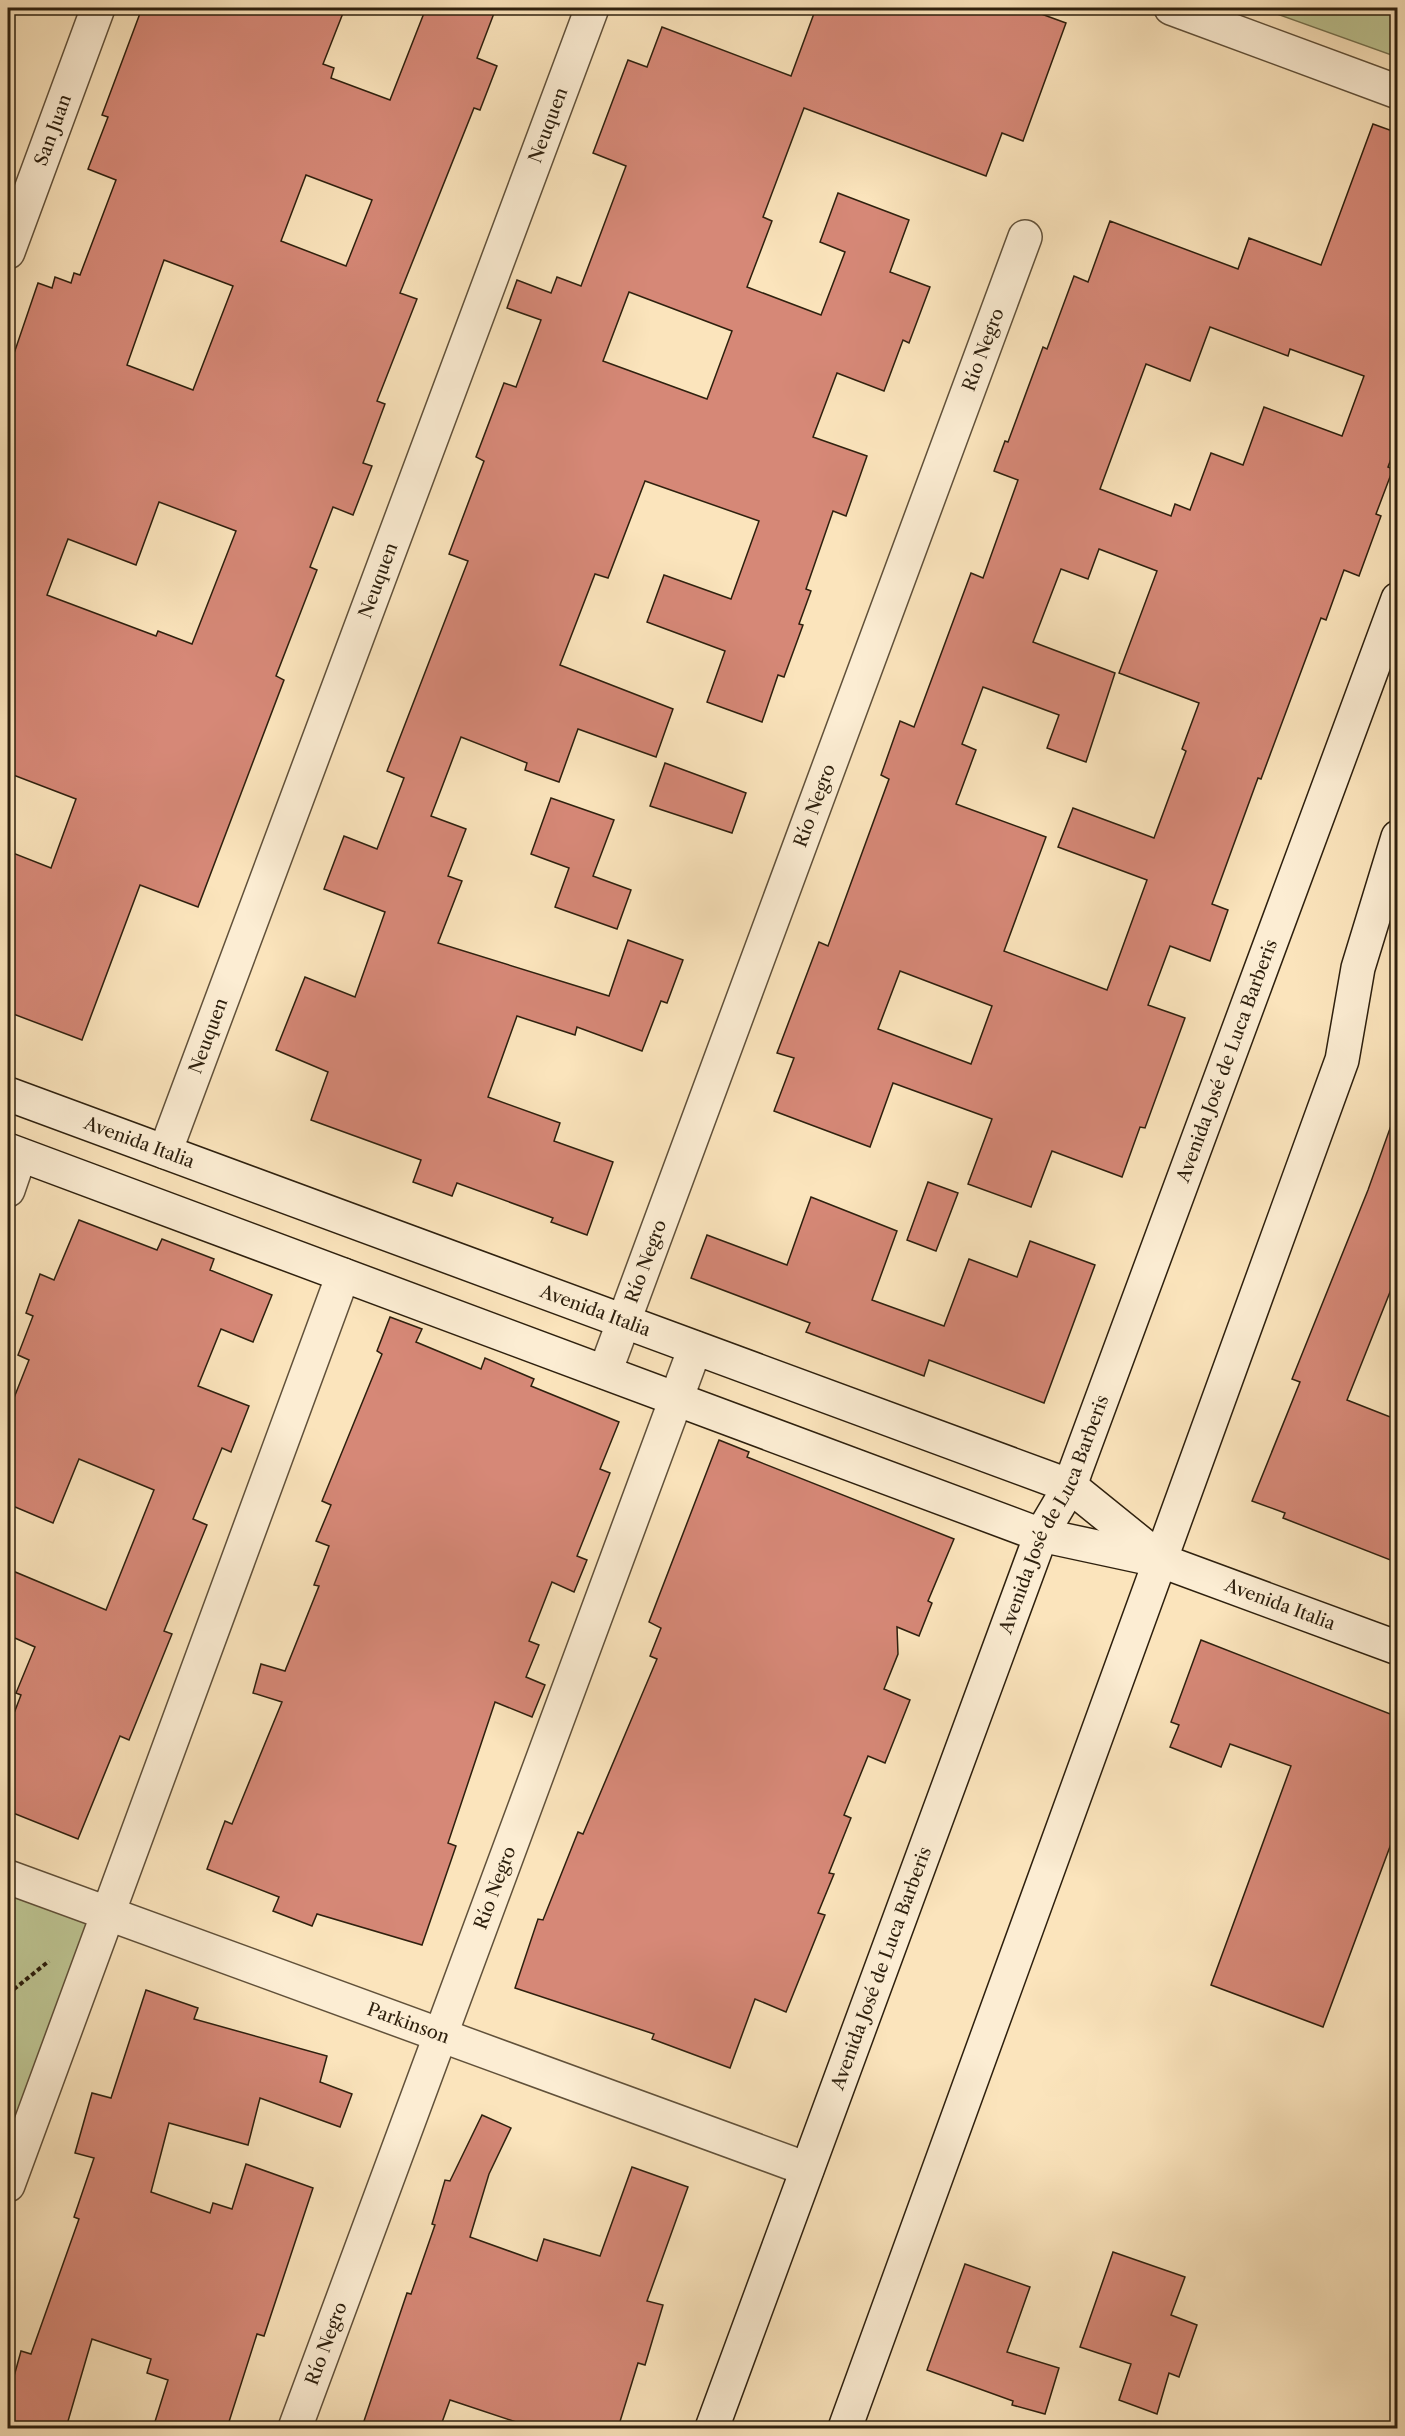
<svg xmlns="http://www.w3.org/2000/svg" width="1405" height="2436" viewBox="0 0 1405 2436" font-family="'Libre Caslon Text',serif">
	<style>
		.green { fill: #bdc492; stroke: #767250; stroke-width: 1.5 }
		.building { fill: #d68877; stroke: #2e200e; stroke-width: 1.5; fill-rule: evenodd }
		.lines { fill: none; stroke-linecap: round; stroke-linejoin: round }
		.minor-casing { stroke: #61513a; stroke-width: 36 }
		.secondary-casing { stroke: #2e200e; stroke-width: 36 }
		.path { stroke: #2e200e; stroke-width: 4; stroke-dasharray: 4.5 3; stroke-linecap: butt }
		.minor { stroke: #fcedd3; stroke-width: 33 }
		.secondary { stroke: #fcedd3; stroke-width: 33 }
		.labels { text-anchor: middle; stroke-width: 4.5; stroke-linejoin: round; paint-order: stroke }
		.street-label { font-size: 18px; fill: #2e200e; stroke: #fcedd3 }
	</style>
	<rect width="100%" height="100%" fill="#fbe4bc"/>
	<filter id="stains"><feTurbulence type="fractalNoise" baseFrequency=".00333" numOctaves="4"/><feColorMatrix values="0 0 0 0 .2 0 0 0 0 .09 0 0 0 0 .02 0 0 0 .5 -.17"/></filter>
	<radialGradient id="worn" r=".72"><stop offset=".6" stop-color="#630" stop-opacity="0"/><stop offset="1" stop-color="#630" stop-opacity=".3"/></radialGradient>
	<g class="green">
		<polygon points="1260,8 1397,8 1397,57"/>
		<polygon points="8,1882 104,1916 8,2168"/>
	</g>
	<g class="building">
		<path d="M142 8H345L323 64 334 68 331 78 390 100 426 8H496L477 58 497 66 480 110 474 108 400 293 417 299 377 401 385 404 363 463 372 466 353 515 333 507 310 567 317 570 276 676 284 680 198 907 140 885 82 1040 8 1012V851L51 868 76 799 8 773V371L38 283 52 288 55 277 71 283 74 273 80 275 116 180 88 169 108 117 102 115ZM306 175 372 200 346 266 281 241ZM164 260 233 286 193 390 127 365ZM159 502 236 531 192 644 158 631 156 636 47 595 68 539 136 565Z"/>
		<path d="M816 8H1025L1066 23 1023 141 1002 133 986 176 804 108 763 217 772 221 747 287 821 315 845 252 820 242 838 193 909 220 890 272 930 287 909 343 903 340 884 391 837 373 813 437 867 456 846 516 833 511 806 589 811 591 799 624 803 625 784 677 778 675 762 722 707 702 725 651 647 622 664 575 731 599 759 521 645 481 608 578 595 574 560 665 673 709 656 757 578 729 559 782 525 770 527 763 461 737 431 816 466 829 448 876 462 881 438 943 609 996 628 940 683 960 667 1003 661 1001 642 1051 577 1027 575 1035 517 1016 488 1097 560 1123 554 1141 613 1162 587 1235 551 1222 553 1218 457 1183 452 1196 413 1182 421 1160 311 1120 328 1072 276 1050 305 977 355 997 385 912 324 889 344 836 377 849 404 778 387 771 468 561 449 554 484 461 476 457 504 383 516 387 541 320 507 308 517 280 551 293 557 277 581 286 626 166 593 153 628 60 647 67 662 27 791 76ZM629 292 732 331 707 399 603 361Z"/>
		<path d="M1373 124 1398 133V440L1388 467 1393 469 1376 514 1381 516 1359 576 1344 570 1326 620 1321 618 1261 779 1258 778 1212 904 1228 910 1210 961 1170 946 1148 1005 1185 1018 1145 1128 1140 1127 1122 1177 1052 1151 1031 1207 968 1184 992 1119 893 1083 870 1147 774 1111 794 1058 777 1053 819 942 828 946 889 779 881 775 900 721 914 727 971 573 983 578 1018 480 994 471 1005 441 1008 442 1043 347 1047 349 1074 276 1088 282 1110 221 1238 269 1249 238 1321 265ZM1210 327 1288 356 1290 349 1364 376 1342 436 1264 407 1243 465 1211 453 1190 510 1175 504 1171 516 1100 489 1146 364 1190 381ZM1099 549 1157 571 1119 673 1199 703 1182 749 1186 751 1154 838 1073 808 1058 847 1147 880 1107 990 1004 951 1046 837 956 804 976 750 962 744 983 687 1059 715 1047 748 1086 762 1115 673 1033 642 1061 569 1088 579ZM900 971 992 1006 971 1064 878 1029Z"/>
		<polygon points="665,763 746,793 732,833 650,806"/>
		<polygon points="551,798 614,820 593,876 631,890 617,929 555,907 569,868 531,854"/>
		<polygon points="1393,1120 1398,1121 1398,1272 1347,1400 1398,1420 1398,1563 1283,1518 1285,1513 1252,1501 1300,1382 1292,1379 1368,1190"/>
		<polygon points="928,1182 958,1193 936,1251 907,1240"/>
		<polygon points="811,1197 897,1231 872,1300 944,1326 969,1259 1017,1277 1030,1241 1095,1265 1044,1403 929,1360 924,1376 806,1332 810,1323 691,1278 707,1235 787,1265"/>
		<polygon points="79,1220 157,1250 162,1239 214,1259 210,1270 272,1295 253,1342 221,1329 198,1386 249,1406 231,1452 222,1448 193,1519 207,1525 164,1631 172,1634 129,1740 120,1736 78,1839 8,1811 8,1729 21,1695 16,1693 35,1647 8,1635 8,1569 106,1610 154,1490 79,1459 53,1523 8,1504 8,1413 29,1360 18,1355 33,1316 26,1313 40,1274 54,1280"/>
		<polygon points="390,1317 422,1329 416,1342 481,1369 485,1358 534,1379 531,1386 619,1422 600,1469 610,1473 577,1556 587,1560 574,1592 552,1582 529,1641 539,1645 526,1677 545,1685 532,1717 495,1702 448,1843 456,1846 422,1945 317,1914 312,1926 273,1911 279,1897 207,1869 225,1821 232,1824 282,1702 253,1693 261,1664 285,1671 319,1586 314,1585 329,1546 316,1541 331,1505 322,1501 382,1354 377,1351"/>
		<polygon points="719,1440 749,1452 747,1457 954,1539 928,1601 932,1603 919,1636 897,1627 898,1654 884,1689 910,1700 885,1763 868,1756 844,1815 851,1818 829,1873 834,1874 818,1913 825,1915 786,2012 755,1999 730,2068 652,2039 654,2034 515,1988 538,1919 543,1920 578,1832 583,1834 657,1659 650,1656 661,1628 649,1622"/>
		<polygon points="1201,1640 1398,1717 1398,1825 1323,2027 1211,1985 1291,1766 1230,1744 1221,1767 1170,1747 1179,1725 1171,1722"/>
		<polygon points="146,1990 198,2008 194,2019 327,2056 320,2082 352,2094 340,2127 260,2098 248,2145 169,2123 151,2192 210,2213 213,2203 232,2209 246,2164 313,2188 264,2336 257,2334 227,2428 153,2428 168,2380 147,2373 151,2359 92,2339 66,2428 8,2428 8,2398 21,2351 31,2354 79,2219 74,2217 94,2158 75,2153 92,2093 111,2098"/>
		<polygon points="482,2115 511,2128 489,2174 470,2237 537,2261 544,2239 600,2256 632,2167 688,2187 647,2301 663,2305 645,2365 638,2363 618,2428 534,2428 450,2400 440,2428 384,2428 364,2421 407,2293 411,2294 435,2225 432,2224 445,2180 450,2181"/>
		<polygon points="1113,2252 1185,2277 1171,2315 1197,2325 1179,2377 1169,2373 1157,2414 1119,2400 1131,2364 1080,2347"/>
		<polygon points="965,2264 1030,2287 1007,2352 1059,2368 1045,2414 1012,2405 1013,2401 927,2370"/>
	</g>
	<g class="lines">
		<defs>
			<g id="minor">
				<polyline points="1171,8 1398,92"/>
				<path id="s1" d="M8 252 98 8"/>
				<path id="s2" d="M165 1152 592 8"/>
				<polyline points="8,1190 20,1155"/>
				<path id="s3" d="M605 1372 1025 237"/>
				<path id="s4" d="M8 1877 807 2169"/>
				<polyline points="8,2185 343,1275"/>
				<path id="s5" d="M295 2428 695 1348"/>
			</g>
			<g id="secondary">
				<path id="s6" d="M8 1094 1070 1486 1159 1558"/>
				<path id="s7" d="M8 1150 1041 1535 1162 1561 1398 1648"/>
				<path id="s8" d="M712 2428 1041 1535 1070 1486 1076 1469 1398 599"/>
				<polyline points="845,2428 1342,1060 1358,968 1398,837"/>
			</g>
		</defs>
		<use href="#minor" class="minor-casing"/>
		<use href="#secondary" class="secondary-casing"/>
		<polyline class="path" points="8,1994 49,1961"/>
		<use href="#minor" class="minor"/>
		<use href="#secondary" class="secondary"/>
	</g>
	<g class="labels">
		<g class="street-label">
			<text dy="6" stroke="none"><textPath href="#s2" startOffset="1096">Neuquen</textPath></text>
			<text dy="6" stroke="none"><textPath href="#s1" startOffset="130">San Juan</textPath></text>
			<text dy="6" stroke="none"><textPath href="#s3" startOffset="1090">Río Negro</textPath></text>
			<text dy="6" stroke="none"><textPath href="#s2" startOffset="610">Neuquen</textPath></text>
			<text dy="6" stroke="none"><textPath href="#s3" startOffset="604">Río Negro</textPath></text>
			<text dy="6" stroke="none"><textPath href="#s2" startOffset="124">Neuquen</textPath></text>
			<text dy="6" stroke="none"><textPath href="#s8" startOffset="1462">Avenida José de Luca Barberis</textPath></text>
			<text dy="6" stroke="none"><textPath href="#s6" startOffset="140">Avenida Italia</textPath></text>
			<text dy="6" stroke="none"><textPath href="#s3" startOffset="118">Río Negro</textPath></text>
			<text dy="6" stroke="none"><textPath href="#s6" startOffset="626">Avenida Italia</textPath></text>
			<text dy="6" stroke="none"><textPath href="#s8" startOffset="976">Avenida José de Luca Barberis</textPath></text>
			<text dy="6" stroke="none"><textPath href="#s7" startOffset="1352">Avenida Italia</textPath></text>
			<text dy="6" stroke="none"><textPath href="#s5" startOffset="576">Río Negro</textPath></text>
			<text dy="6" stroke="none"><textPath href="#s8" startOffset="490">Avenida José de Luca Barberis</textPath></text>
			<text dy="6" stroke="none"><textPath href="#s4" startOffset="426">Parkinson</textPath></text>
			<text dy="6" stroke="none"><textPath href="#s5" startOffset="90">Río Negro</textPath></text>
		</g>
	</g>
	<rect width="1405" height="2436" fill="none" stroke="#fbe4bc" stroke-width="30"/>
	<rect x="9" y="9" width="1387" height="2418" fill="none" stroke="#2e200e" stroke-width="3"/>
	<rect x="15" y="15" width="1375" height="2406" fill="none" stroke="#2e200e" stroke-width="1.5"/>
	<rect width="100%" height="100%" filter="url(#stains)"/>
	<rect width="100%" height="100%" fill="url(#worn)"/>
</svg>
